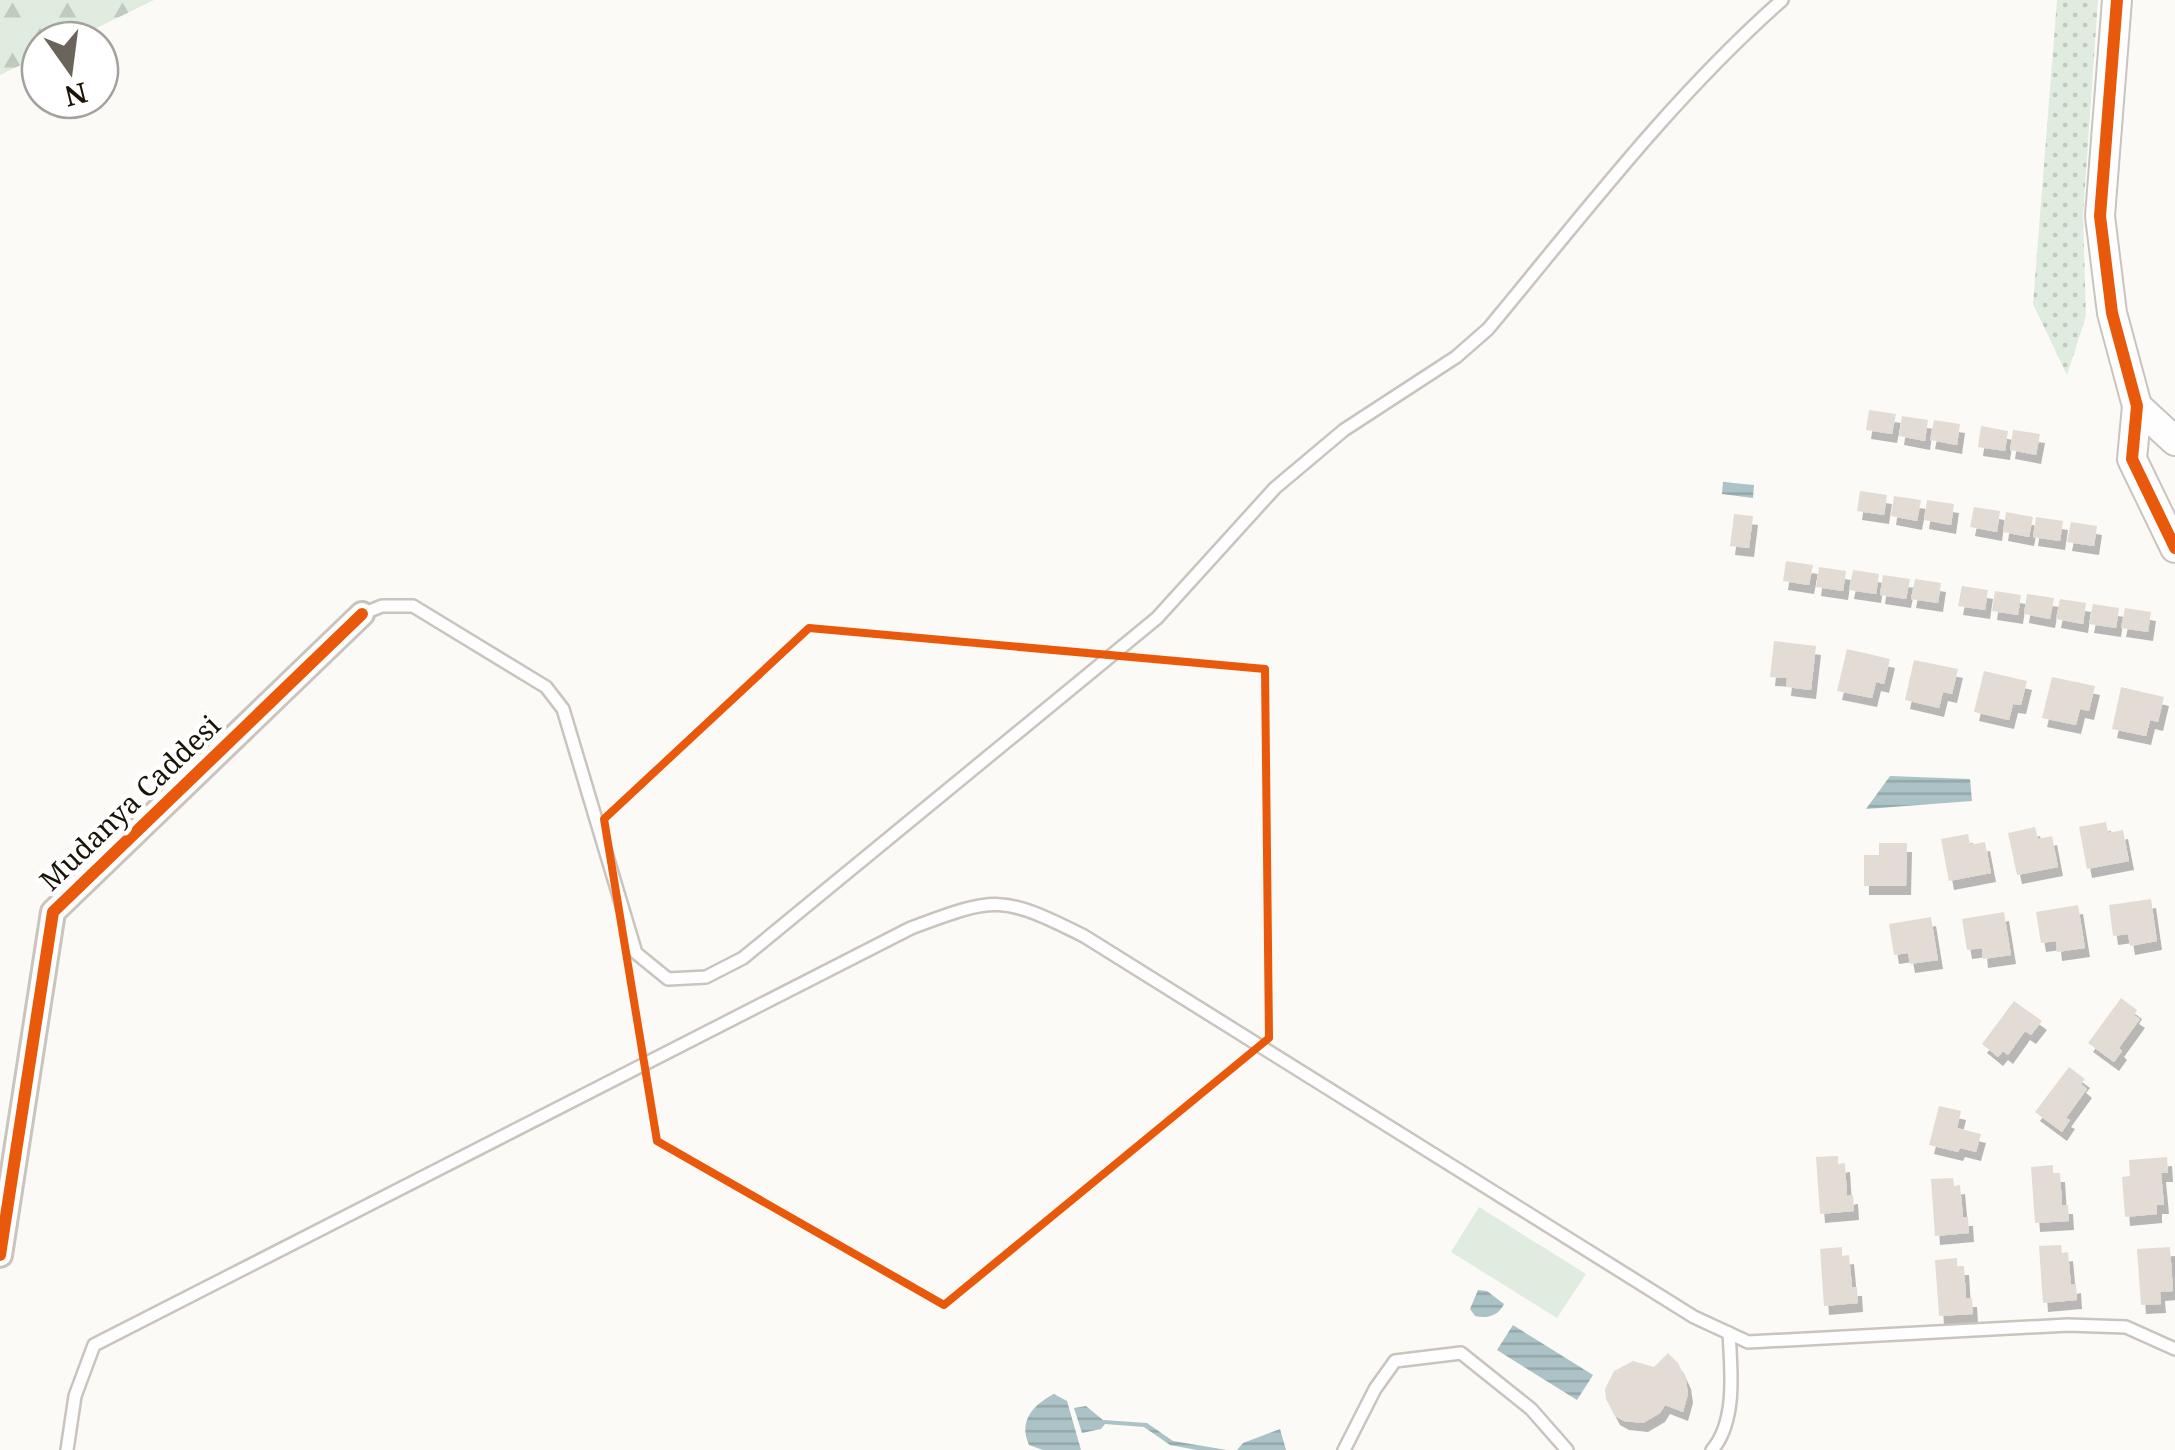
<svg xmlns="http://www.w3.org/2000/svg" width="2175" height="1450" viewBox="0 0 2175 1450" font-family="'Noto Serif',serif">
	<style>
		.grass { fill: url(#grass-dots) }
		.forest { fill: url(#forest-firs) }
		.pitch { fill: #e0ece0 }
		.water { fill: url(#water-rules) }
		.building { fill: #e2dcd5; filter: url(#shadow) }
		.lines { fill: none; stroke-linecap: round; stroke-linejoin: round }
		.service-casing { stroke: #c9c4bd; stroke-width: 16 }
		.minor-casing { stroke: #c9c4bd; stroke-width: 28 }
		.tertiary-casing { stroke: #c9c4bd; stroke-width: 32 }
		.service { stroke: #fffefe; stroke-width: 11 }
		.minor { stroke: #fffefe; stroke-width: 22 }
		.tertiary { stroke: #fffefe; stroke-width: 28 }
		.cycleway-casing { stroke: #fff; stroke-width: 19 }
		.cycleway { stroke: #e8590c; stroke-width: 12 }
		.marked { fill: none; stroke: #e8590c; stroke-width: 8; stroke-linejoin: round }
		.labels { text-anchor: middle; stroke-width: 9; stroke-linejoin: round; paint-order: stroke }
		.street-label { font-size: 28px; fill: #1b1308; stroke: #fff }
	</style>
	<defs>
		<pattern id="grass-dots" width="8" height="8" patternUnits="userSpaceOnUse" patternTransform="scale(2.5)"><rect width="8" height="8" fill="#e0ece0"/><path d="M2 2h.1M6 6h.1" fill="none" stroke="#c0cabf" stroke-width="1.8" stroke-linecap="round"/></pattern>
		<pattern id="forest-firs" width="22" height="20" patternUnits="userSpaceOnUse" patternTransform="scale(2.5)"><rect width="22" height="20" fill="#e0ece0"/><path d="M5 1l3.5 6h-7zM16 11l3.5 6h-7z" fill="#c0cabf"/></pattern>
		<pattern id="water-rules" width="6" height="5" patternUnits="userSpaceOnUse" patternTransform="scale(2.5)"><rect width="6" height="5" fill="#abc3c7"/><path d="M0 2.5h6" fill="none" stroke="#93a7a9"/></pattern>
		<filter id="shadow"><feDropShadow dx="5" dy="9" stdDeviation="0" flood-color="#0004"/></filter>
	</defs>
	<rect width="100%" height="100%" fill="#fcfaf7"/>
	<polygon class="grass" points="2057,0 2098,0 2083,215 2086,316 2067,375 2033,304"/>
	<polygon class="forest" points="0,0 154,0 72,40 40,40 40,56 0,75"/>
	<polygon class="pitch" points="1479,1207 1586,1274 1557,1318 1451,1252"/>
	<g class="water">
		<polygon points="1723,482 1754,485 1753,498 1722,494"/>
		<polygon points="1890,776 1970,779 1972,801 1866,809"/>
		<path d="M1478 1290 1487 1291 1504 1304C1498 1316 1487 1319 1475 1316L1470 1309Z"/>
		<polygon points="1513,1325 1593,1375 1577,1400 1497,1350"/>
		<path d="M1054 1394 1067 1401 1081 1450H1043L1029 1445C1018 1421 1033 1405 1054 1394Z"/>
		<polygon points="1086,1406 1103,1420 1147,1423 1173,1441 1227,1450 1197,1450 1170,1445 1144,1427 1105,1424 1101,1429 1082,1433 1074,1408"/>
		<polygon points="1280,1429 1286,1450 1237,1450 1243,1443"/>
	</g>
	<g class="building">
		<polygon points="1869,410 1896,414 1892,434 1866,430"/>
		<polygon points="1902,416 1928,420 1925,441 1899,436"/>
		<polygon points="1934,420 1960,424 1957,445 1930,440"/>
		<polygon points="1981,426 2008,431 2005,451 1978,447"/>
		<polygon points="2013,430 2040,434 2036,455 2010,450"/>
		<polygon points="1860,491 1887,495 1884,515 1857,511"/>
		<polygon points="1894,496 1921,500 1917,521 1891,516"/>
		<polygon points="1927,500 1954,504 1951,525 1924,520"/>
		<polygon points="1974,507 2000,511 1997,532 1970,527"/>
		<polygon points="2006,512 2033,517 2029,537 2003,532"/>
		<polygon points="1734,514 1753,516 1749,548 1730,546"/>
		<polygon points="2036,517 2063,521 2060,541 2033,537"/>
		<polygon points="2071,522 2097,526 2094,546 2067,542"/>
		<polygon points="1786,561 1813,565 1809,585 1783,581"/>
		<polygon points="1819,567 1846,571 1843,591 1816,587"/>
		<polygon points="1853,570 1879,574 1876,594 1849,590"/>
		<polygon points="1883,575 1910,579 1906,599 1880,595"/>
		<polygon points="1915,579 1941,583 1938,603 1911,599"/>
		<polygon points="1962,586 1988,590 1985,610 1958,606"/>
		<polygon points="1995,591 2021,595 2018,615 1992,611"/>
		<polygon points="2027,594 2054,598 2050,619 2024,614"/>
		<polygon points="2060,599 2086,603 2083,624 2056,619"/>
		<polygon points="2093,604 2119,608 2116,628 2089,624"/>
		<polygon points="2125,608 2151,612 2148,632 2121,628"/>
		<polygon points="1774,641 1816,646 1811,690 1786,687 1787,678 1770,677"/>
		<polygon points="1847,649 1890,659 1884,684 1876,682 1872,698 1837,691"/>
		<polygon points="1914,660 1958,669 1952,694 1943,692 1939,708 1905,700"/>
		<polygon points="1984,671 2027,681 2021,705 2013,704 2009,720 1974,712"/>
		<polygon points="2052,677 2095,686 2089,711 2080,709 2076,725 2042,718"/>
		<polygon points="2121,687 2164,697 2158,722 2150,720 2146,736 2112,729"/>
		<polygon points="2106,822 2108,833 2123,830 2129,861 2087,869 2079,827"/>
		<polygon points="2035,827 2038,839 2052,836 2058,867 2017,875 2008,833"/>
		<polygon points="1968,834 1970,845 1985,842 1991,873 1949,881 1941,839"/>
		<polygon points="1879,843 1907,843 1906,886 1864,886 1864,855 1879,855"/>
		<polygon points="2151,899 2157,941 2130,946 2128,934 2113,936 2109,905"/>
		<polygon points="2078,905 2085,948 2057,952 2056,941 2041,943 2036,912"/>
		<polygon points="2004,912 2011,955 1983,959 1982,948 1967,950 1962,919"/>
		<polygon points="1931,917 1938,960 1910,964 1908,953 1894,955 1889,924"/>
		<polygon points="2121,998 2137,1010 2134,1015 2140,1019 2119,1048 2122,1051 2114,1062 2088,1043"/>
		<polygon points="2014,1001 2042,1021 2031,1035 2025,1031 2008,1055 2003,1051 1998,1057 1982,1044"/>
		<polygon points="2069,1067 2085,1079 2081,1084 2087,1089 2066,1118 2070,1120 2062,1132 2035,1112"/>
		<polygon points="1939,1106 1961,1111 1957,1128 1981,1134 1976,1152 1960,1148 1958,1152 1929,1145"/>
		<polygon points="1838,1156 1838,1164 1845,1163 1847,1196 1853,1195 1854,1211 1820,1214 1816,1157"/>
		<polygon points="2167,1157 2168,1173 2161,1173 2164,1205 2157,1205 2157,1214 2125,1217 2122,1177 2130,1176 2129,1160"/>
		<polygon points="2053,1165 2053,1173 2060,1173 2062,1205 2068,1205 2069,1221 2035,1223 2031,1167"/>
		<polygon points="1953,1178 1954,1186 1960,1185 1963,1217 1968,1217 1969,1233 1935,1236 1931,1179"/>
		<polygon points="2061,1245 2062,1253 2068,1252 2071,1285 2076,1284 2077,1300 2043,1303 2039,1246"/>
		<polygon points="1842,1247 1842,1256 1849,1255 1852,1287 1857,1287 1858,1303 1824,1306 1820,1249"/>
		<polygon points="2170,1247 2173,1291 2160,1292 2161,1304 2141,1305 2137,1249"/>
		<polygon points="1957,1258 1957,1266 1964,1266 1966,1298 1972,1298 1973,1314 1939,1316 1935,1260"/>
		<polygon points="1668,1353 1678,1363 1686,1380 1688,1394 1683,1412 1665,1405 1660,1413 1643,1423 1624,1421 1615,1416 1606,1399 1605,1389 1614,1371 1633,1361 1654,1367"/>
	</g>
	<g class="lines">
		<defs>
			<g id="service">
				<path d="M362 614 382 606H413L546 687 563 709 636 953 668 979 706 977 743 958 1157 618 1275 488 1344 430 1456 357 1488 329C1582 216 1672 97 1782 0"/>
				<path d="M67 1450 75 1396 94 1345 911 928C996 896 1002 895 1084 936L1694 1317 1748 1342 2068 1325 2126 1327 2175 1349"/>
				<polyline points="1344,1450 1375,1389 1395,1361 1461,1353 1531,1409 1567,1450"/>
				<path d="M1712 1450C1737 1421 1731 1369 1729 1333"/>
			</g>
			<polyline id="minor" points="0,1255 53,912 362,614"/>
			<g id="tertiary">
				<polyline points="2117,0 2100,216 2112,313 2137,406 2132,459 2175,548"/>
				<polyline points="2137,406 2175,441"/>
			</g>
		</defs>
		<use href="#service" class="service-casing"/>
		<use href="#minor" class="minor-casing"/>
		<use href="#tertiary" class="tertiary-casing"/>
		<use href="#service" class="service"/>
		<use href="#minor" class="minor"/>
		<use href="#tertiary" class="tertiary"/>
		<defs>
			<g id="cycleway">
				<polyline points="2117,0 2100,216 2112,313 2137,406 2132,459 2175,548"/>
				<polyline points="0,1255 53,912 362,614"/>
			</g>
		</defs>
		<use href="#cycleway" class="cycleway-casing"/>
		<use href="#cycleway" class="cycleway"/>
	</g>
	<path class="marked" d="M809 628 1265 669 1269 1038 944 1305 657 1141 604 819Z"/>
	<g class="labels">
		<g class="street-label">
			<text transform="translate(130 803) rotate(-44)" y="10">Mudanya Caddesi</text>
		</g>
	</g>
	<g transform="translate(70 70) rotate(166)"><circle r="48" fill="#ffffff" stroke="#a4a19c" stroke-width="2.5"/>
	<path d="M0-8L18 38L0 25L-18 38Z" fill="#6a645c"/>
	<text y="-15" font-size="28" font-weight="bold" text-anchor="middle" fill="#1b1308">N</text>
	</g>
</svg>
